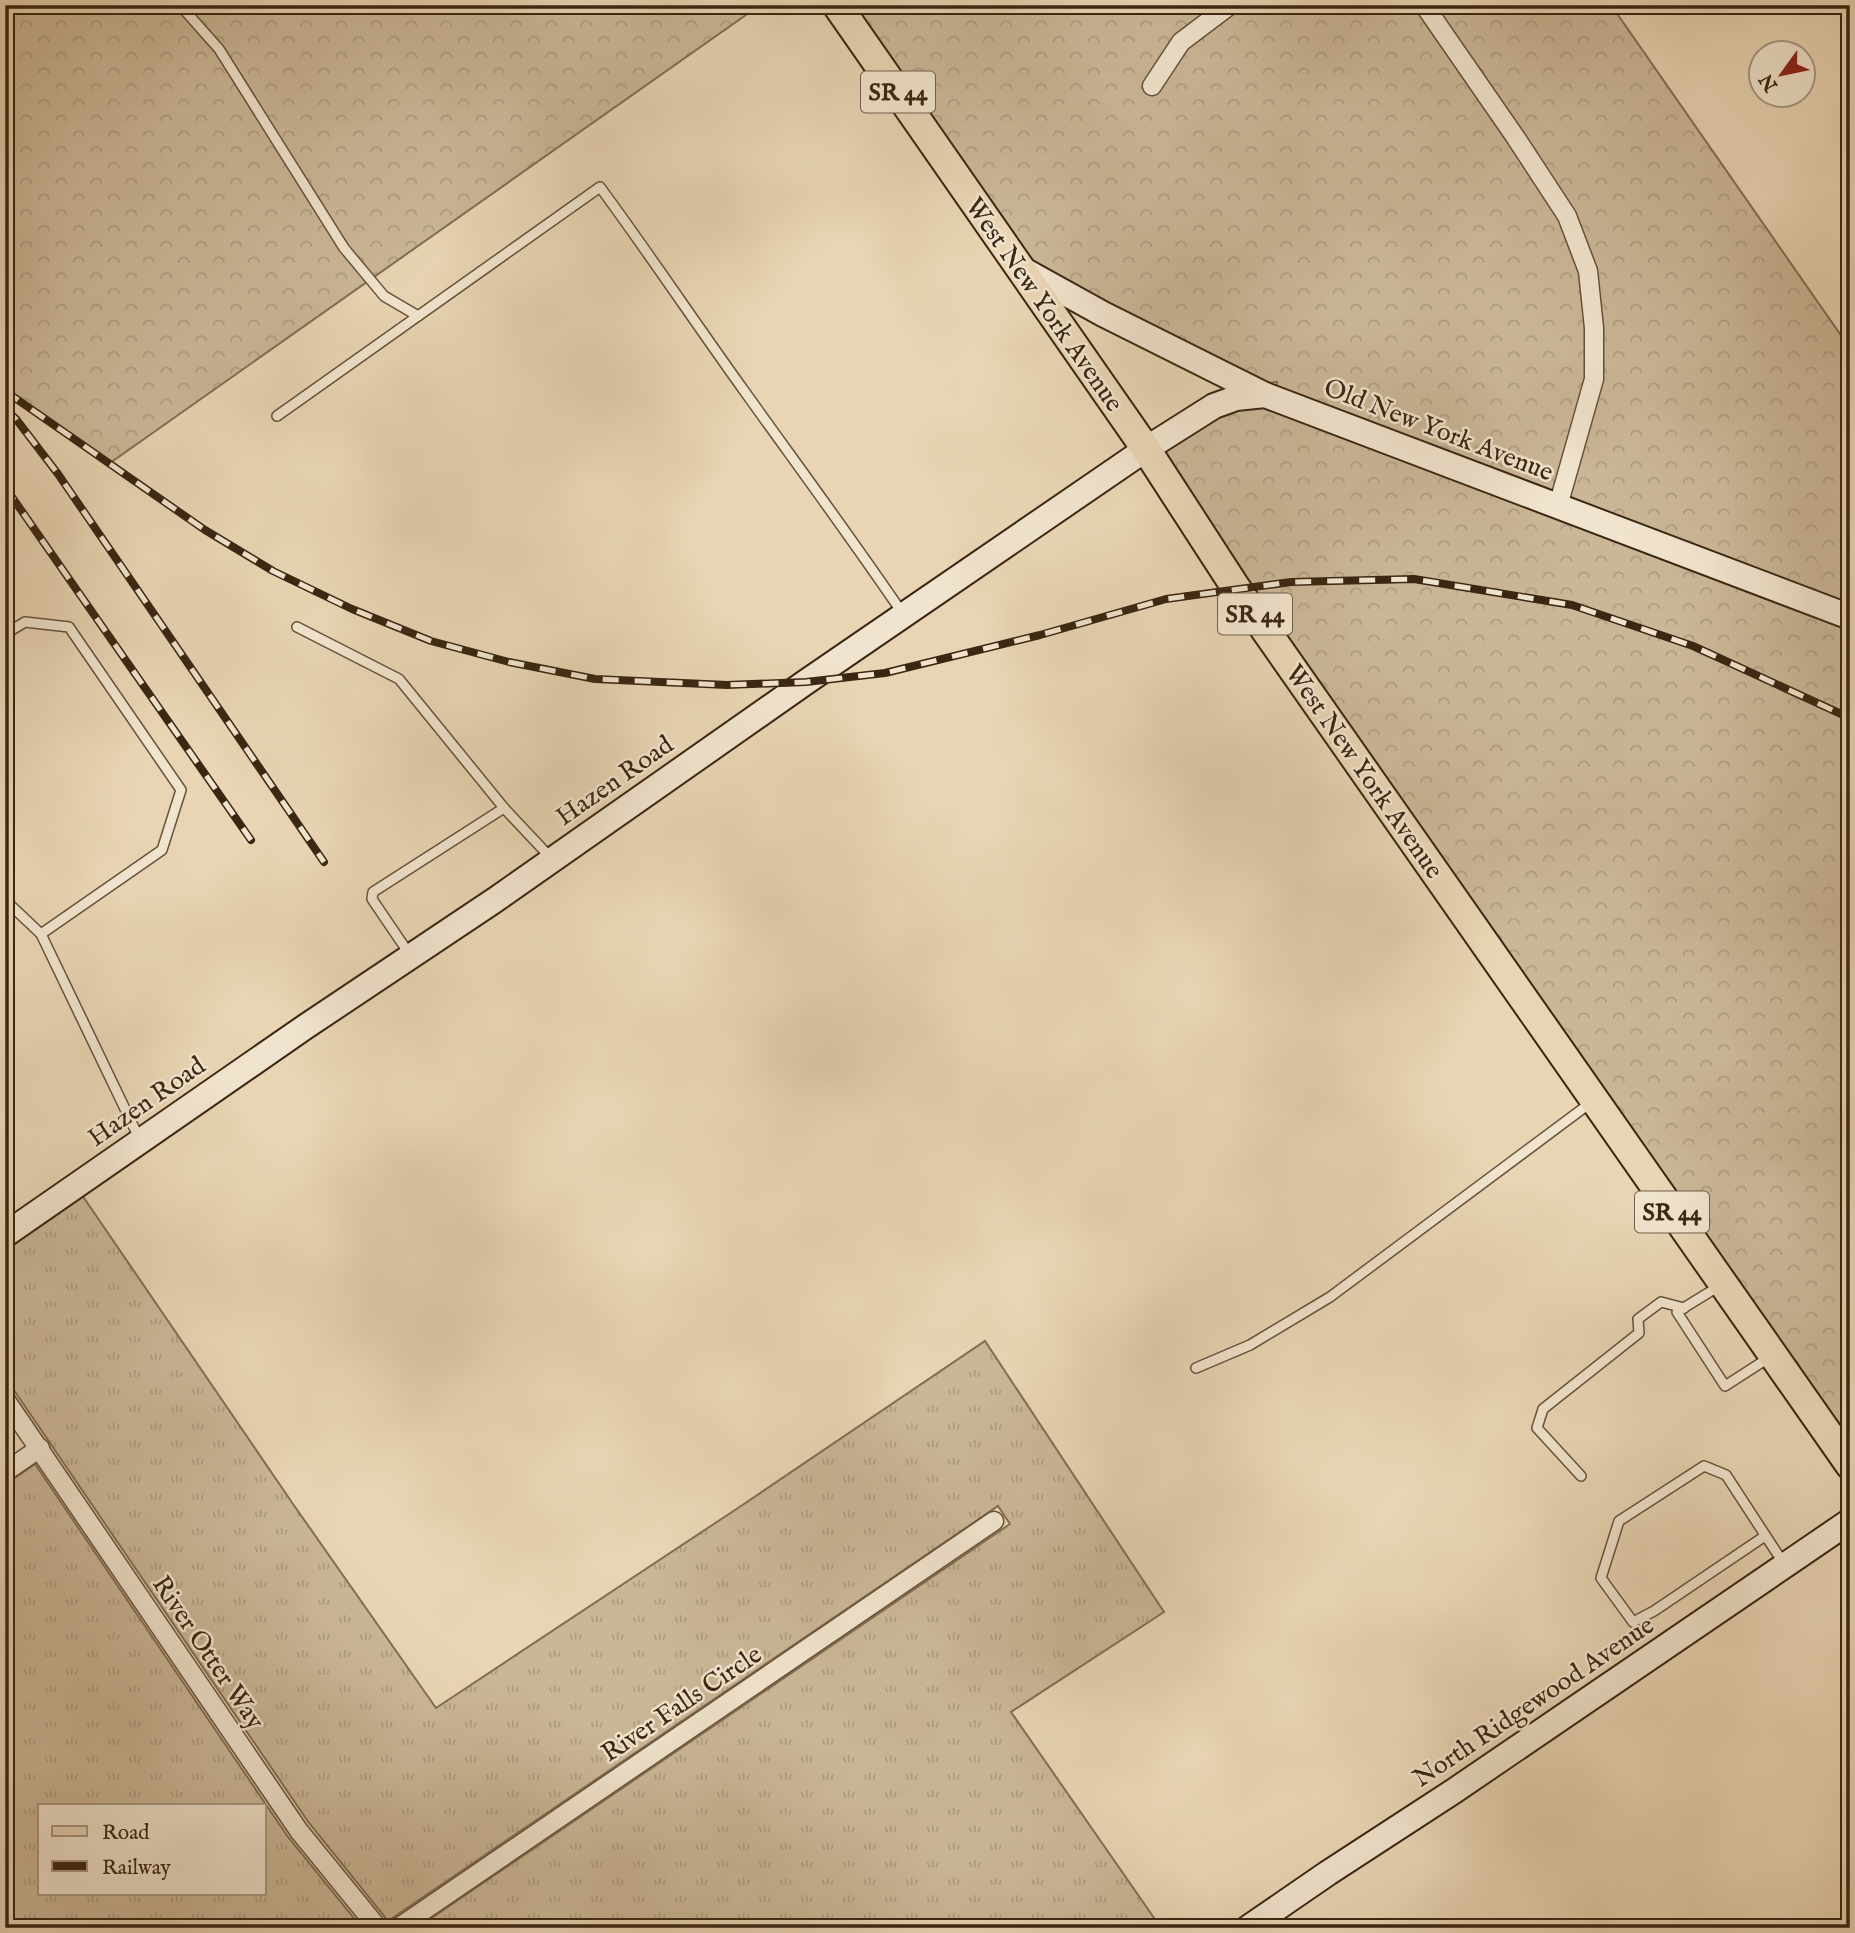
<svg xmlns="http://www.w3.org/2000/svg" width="1855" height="1933" viewBox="0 0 1855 1933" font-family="'IM FELL English',serif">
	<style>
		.grass { fill: url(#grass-tufts); stroke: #826e55; stroke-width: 2; fill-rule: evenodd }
		.forest { fill: url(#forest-crowns); stroke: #826e55; stroke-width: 2 }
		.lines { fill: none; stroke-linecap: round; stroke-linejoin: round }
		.lane-casing { stroke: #66523a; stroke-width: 12 }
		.street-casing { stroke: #66523a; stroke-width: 21 }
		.secondary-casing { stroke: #3a2612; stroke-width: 28 }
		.primary-casing { stroke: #3a2612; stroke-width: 32 }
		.lane { stroke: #f1e4ce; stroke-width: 9 }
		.street { stroke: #f1e4ce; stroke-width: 18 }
		.secondary { stroke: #f1e4ce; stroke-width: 24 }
		.primary { stroke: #e9d5b4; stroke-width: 28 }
		.rail-casing { stroke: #3a2612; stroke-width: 8 }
		.rail { stroke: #f1e4ce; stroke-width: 5; stroke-dasharray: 16; stroke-linecap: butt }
		.labels { text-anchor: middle; stroke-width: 5; stroke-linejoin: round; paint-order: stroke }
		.shield { fill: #f1e4ce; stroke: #715f4a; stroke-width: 2 }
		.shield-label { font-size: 24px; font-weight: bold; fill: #3a2612 }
		.street-label { font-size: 26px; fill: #3a2612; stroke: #f1e4ce }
	</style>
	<defs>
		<pattern id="grass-tufts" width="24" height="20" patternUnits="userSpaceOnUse" patternTransform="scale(1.75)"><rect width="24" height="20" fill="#cbb798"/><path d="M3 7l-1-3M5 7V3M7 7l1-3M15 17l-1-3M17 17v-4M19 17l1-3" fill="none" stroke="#af9d82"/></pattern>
		<pattern id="forest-crowns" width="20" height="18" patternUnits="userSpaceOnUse" patternTransform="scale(1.75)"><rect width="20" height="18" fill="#cbb798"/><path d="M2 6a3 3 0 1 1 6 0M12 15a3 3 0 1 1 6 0" fill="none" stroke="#af9d82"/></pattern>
	</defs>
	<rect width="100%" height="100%" fill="#e9d5b4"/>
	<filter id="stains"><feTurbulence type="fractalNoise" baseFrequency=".00286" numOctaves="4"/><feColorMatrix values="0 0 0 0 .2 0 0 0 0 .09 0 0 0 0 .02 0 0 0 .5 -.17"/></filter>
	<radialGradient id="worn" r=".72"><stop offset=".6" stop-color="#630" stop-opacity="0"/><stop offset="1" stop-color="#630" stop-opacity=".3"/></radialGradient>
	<g class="grass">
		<polygon points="82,1195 293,1504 436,1708 741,1506 985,1341 1164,1612 1011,1712 1161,1928 417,1928 1010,1524 998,1506 388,1921 309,1823 5,1377 5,1248"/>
		<path d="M35 1464 288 1837 362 1928H9L5 1922V1485ZM40 1805H264V1893H40Z"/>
	</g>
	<g class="forest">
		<polygon points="5,5 760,5 110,463 5,388"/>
		<polygon points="852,5 1611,5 1847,344 1850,343 1850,604 1277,387 1277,382 1269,383 1110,304 1029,259"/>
		<polygon points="1262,406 1850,630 1850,1444 1247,581 1162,452 1218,416 1237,409"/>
	</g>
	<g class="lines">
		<defs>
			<g id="lane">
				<polyline points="180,5 219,49 344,248 384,296 418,316"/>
				<path d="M277 416 600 187C650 255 696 324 745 392 798 466 852 539 903 614"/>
				<polyline points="297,627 399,679 504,808 551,858"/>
				<polyline points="5,634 25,622 69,627 181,790 162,850 41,934"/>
				<polyline points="5,900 41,934 140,1140"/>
				<polyline points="410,955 372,899 373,892 504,808"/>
				<polyline points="1721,1285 1677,1312 1725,1386 1770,1357"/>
				<polyline points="1196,1368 1250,1345 1330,1297 1593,1101"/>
				<polyline points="1581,1476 1537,1428 1543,1409 1639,1333 1638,1319 1661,1302 1684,1308"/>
				<polyline points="1765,1536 1654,1611 1633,1622 1601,1578 1619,1521 1704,1466 1726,1475 1784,1564"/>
			</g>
			<g id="street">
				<polyline points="1424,5 1516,138 1567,216 1588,271 1594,328 1594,379 1558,506"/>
				<polyline points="1152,86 1181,42 1230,5"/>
				<polyline points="5,1399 299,1831 378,1928"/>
				<polyline points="5,1472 40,1448"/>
				<polyline points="398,1928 994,1521"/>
			</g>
			<g id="secondary">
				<polyline points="1020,268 1103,314 1265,395 1850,617"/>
				<polyline points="5,1235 305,1027 495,900 806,682 1146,449 1214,406 1236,398 1265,395"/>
				<polyline points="1248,1928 1328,1873 1454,1791 1850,1521"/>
			</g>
			<polyline id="primary" points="837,5 1146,449 1236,588 1850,1465"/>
		</defs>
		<use href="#lane" class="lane-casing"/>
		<use href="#street" class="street-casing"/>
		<use href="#secondary" class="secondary-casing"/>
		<use href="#primary" class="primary-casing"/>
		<use href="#lane" class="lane"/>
		<use href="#street" class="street"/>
		<use href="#secondary" class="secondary"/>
		<use href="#primary" class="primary"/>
		<defs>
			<g id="rail">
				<polyline points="5,391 205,530 273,571 352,609 431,641 509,662 595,679 727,685 806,682 885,673 1040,635 1166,599 1291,582 1414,579 1572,605 1693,646 1850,718"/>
				<polyline points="5,409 16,419 58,474 324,862"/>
				<polyline points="5,487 251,840"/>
			</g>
		</defs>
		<use href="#rail" class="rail-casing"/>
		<use href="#rail" class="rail"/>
	</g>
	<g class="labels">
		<g class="shield">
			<rect x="861" y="71.5" width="74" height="41" rx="5"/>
			<rect x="1218" y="593.5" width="74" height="41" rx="5"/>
			<rect x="1635" y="1191.5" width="74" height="41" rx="5"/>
		</g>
		<g class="shield-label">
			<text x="898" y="100">SR 44</text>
			<text x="1255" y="622">SR 44</text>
			<text x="1672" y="1220">SR 44</text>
		</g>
		<g class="street-label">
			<text transform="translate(1045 304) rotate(55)" y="9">West New York Avenue</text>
			<text transform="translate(1439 429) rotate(21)" y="9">Old New York Avenue</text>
			<text transform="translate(1365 771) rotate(55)" y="9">West New York Avenue</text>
			<text transform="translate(614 780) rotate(-35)" y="9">Hazen Road</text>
			<text transform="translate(146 1101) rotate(-35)" y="9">Hazen Road</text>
			<text transform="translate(209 1652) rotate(56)" y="9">River Otter Way</text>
			<text transform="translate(1533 1701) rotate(-34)" y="9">North Ridgewood Avenue</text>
			<text transform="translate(681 1703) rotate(-34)" y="9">River Falls Circle</text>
		</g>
	</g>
	<rect width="1855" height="1933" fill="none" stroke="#e9d5b4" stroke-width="28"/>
	<rect x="7" y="7" width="1841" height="1919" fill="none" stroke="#3a2612" stroke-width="3.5"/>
	<rect x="14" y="14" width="1827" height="1905" fill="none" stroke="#3a2612" stroke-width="2"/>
	<rect x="38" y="1804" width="228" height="91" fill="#f1e4ce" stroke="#a89883" stroke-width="2"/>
	<rect x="52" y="1826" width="35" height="10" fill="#e9d5b4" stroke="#a89883" stroke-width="2"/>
	<text x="102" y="1839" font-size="21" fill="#3a2612">Road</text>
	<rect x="52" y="1861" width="35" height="10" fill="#3a2612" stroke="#a89883" stroke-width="2"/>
	<text x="102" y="1874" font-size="21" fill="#3a2612">Railway</text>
	<g transform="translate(1782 74) rotate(237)"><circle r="33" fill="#f1e4ce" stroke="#a89883" stroke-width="2"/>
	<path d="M0-5L12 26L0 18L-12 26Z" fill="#8f2418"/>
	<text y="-10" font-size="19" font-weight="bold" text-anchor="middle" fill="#3a2612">N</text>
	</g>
	<rect width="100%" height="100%" filter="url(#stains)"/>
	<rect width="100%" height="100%" fill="url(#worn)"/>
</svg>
